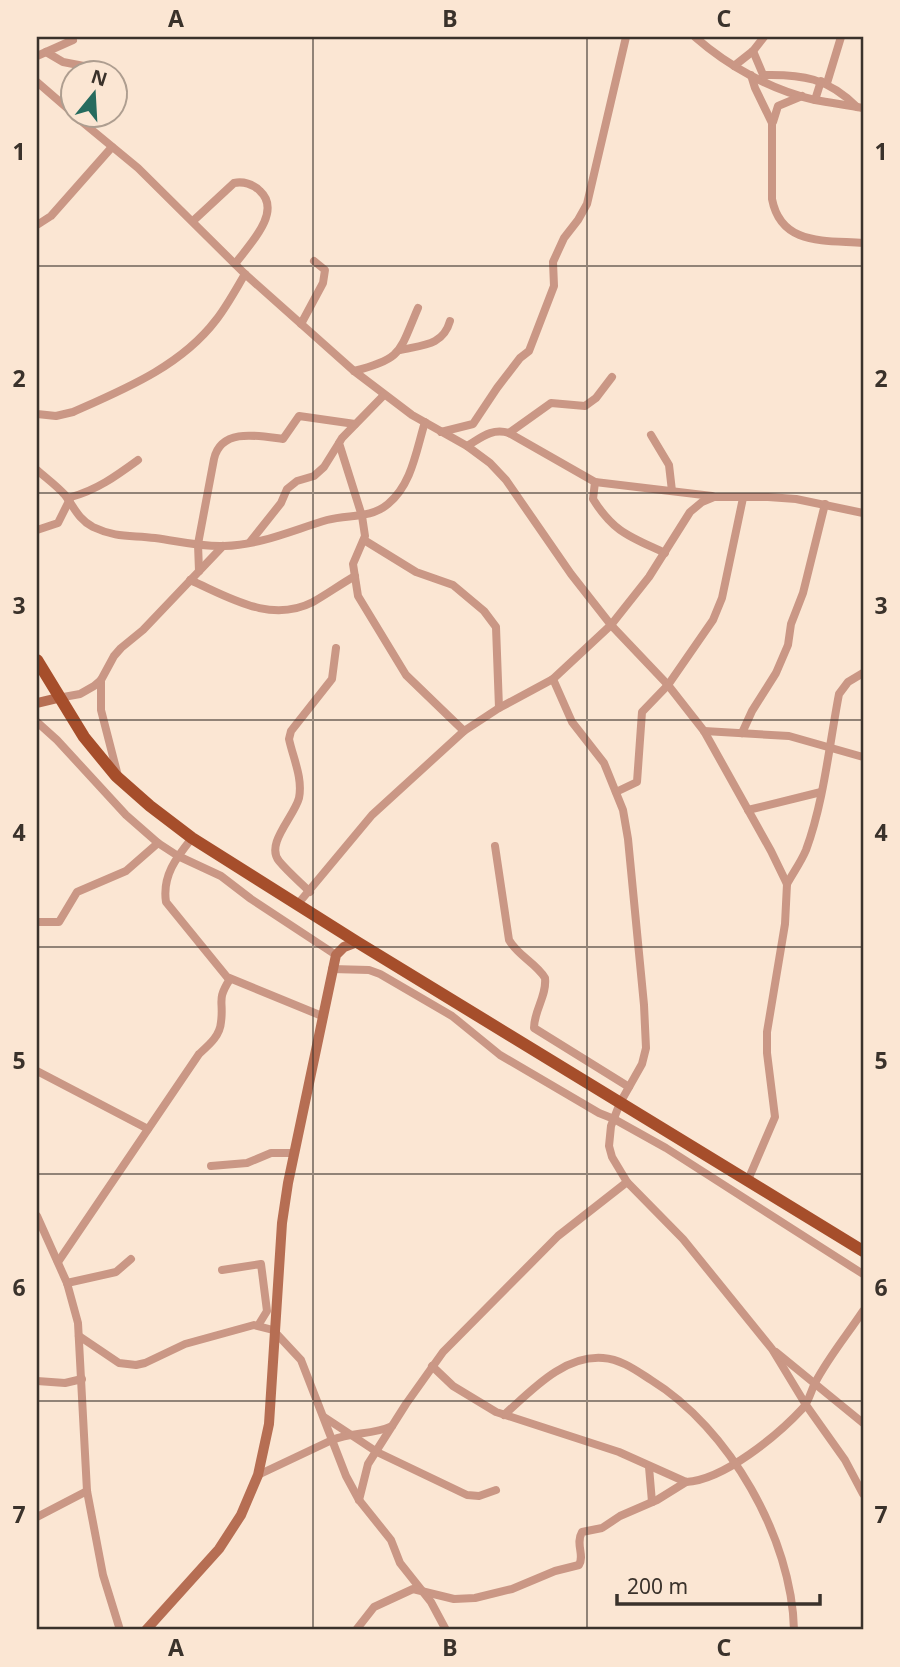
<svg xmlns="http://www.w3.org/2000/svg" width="900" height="1667" viewBox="0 0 900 1667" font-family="'Noto Sans',sans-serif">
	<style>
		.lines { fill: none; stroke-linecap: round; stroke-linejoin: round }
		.street { stroke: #ca9785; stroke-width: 8 }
		.secondary { stroke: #b66e53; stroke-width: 10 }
		.primary { stroke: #a64e2b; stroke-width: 12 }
		.grid { fill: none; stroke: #3a322b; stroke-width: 2; stroke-opacity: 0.55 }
		.neatline { fill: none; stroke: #3a322b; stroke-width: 2.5 }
		.grid-label { font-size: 23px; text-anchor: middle; font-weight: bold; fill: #3a322b }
	</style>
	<rect width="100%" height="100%" fill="#fbe6d3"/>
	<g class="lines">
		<g class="street">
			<path d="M695 37C728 66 771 90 815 100 831 103 847 105 863 108"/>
			<polyline points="753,51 764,77"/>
			<polyline points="46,52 63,62 89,67"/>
			<polyline points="37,56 73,40"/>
			<polyline points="734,66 753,51 764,37"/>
			<path d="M751 75 755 88 772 123V199C781 246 825 240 863 243"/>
			<path d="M763 75C802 74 828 78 857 107"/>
			<polyline points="37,82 74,114"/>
			<polyline points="827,83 841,37"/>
			<polyline points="815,100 821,81"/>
			<polyline points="75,116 138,168 245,274 354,371 412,415 467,446 490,463 506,480 571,574 611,625 668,685 704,731 771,851 787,884 785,924 767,1032 767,1053 775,1117 748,1180"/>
			<polyline points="773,122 778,106 802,96"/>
			<path d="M193 221 234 183C243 181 253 184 260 191 283 212 248 246 235 264"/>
			<polyline points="37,225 51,216 112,147"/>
			<polyline points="301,324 323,283 325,270 314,261"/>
			<path d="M400 350C422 345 443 346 450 321"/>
			<path d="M354 371C403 359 399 352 418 308"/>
			<polyline points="384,395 342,438 339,443 362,516 365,536 353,564 358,596 406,675 464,731"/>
			<path d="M37 414 56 416 73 412C125 389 181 366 216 320 227 306 236 289 245 274"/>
			<polyline points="441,432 473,424 497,388 520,358 529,351 554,286 553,262 564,238 578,220 587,204 626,37"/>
			<polyline points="509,433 551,403 585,406 596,398 612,377"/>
			<polyline points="651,435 669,465 672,491"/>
			<path d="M467 446C482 437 492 428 509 433L595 482 712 496"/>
			<path d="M37 470C46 478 57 486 65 495 74 507 78 519 93 527 116 538 131 535 155 538 178 541 201 547 224 546 261 545 293 530 327 520 349 514 370 519 388 504 412 484 416 451 425 422"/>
			<path d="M595 482 593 499C614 533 631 537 665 553"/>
			<path d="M37 530 58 523 71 497C97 490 116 476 138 460"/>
			<polyline points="364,540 416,572 453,585 484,611 496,627 499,708"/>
			<polyline points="250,542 281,503 287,489 297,481 314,476 324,467 339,443"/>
			<path d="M199 571 198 544 214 459C221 427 260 436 283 439L299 416 355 424"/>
			<path d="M190 580C229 597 270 624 313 602 327 594 341 584 355 576"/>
			<polyline points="553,679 572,722 604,763 623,810 628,839 644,1005 646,1048 642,1064 620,1103 611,1126 609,1146 612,1157 627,1182 683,1239 772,1349 806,1405 845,1460 863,1494"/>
			<polyline points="101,680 101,710 118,776"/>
			<polyline points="58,698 80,694 94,686 101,680 114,656 121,648 143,630 223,546"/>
			<polyline points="37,722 57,740 126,815 158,843 178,856 221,876 251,899 336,955"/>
			<polyline points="704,731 789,736 863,757"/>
			<polyline points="742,733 752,711 776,673 788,645 791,624 803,593 825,504"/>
			<polyline points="616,792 637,782 642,712 668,685 713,620 722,598 743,498"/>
			<polyline points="748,810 821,792"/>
			<path d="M192 838C176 858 162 876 166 902L227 977 322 1016"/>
			<path d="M495 846 509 940C518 956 536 963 545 978 547 996 534 1010 534 1028L629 1087"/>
			<path d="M787 884C793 873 801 862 806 850 824 801 829 746 839 694L848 682 863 673"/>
			<path d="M310 892C300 882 288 872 279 861 265 844 294 817 299 798 303 778 293 758 289 739L291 731 332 679 336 648"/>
			<polyline points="297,905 372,815 464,731 499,708 553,679 611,625 649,577 690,512 702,502 714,497 768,497 796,499 863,513"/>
			<polyline points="37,922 59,922 77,892 126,871 158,843"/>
			<polyline points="332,969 369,970 380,974 452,1016 500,1055 599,1113 614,1119 666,1148 863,1274"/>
			<polyline points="37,1071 148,1129"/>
			<polyline points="211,1166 247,1163 271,1153 293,1153"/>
			<polyline points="37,1216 67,1283 78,1323 87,1491 103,1575 120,1630"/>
			<path d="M58 1262 199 1054C209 1045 220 1036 221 1022 224 1000 216 1001 230 979"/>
			<polyline points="222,1270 261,1264 267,1311 259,1324"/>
			<polyline points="67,1283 116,1272 131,1259"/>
			<polyline points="79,1336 119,1363 136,1365 145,1363 185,1344 254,1325 273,1330 301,1360 346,1476 359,1500 391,1540 400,1563 431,1602 446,1630"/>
			<polyline points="776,1352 863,1423"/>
			<path d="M432 1366 453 1386 496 1412 619 1452 686 1482C724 1480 778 1435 803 1408 809 1401 811 1391 815 1383 828 1358 847 1335 863 1311"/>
			<polyline points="37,1381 65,1383 82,1379"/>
			<path d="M504 1415C531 1391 563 1355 603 1358 621 1359 637 1371 651 1380 729 1428 792 1538 794 1630"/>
			<polyline points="324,1417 377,1452 467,1495 479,1496 496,1490"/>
			<polyline points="649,1467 652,1502"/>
			<path d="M258 1475 332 1440C352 1432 373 1435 392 1426"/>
			<polyline points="359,1500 368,1464 406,1404 443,1352 558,1236 627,1182"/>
			<polyline points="37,1517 87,1491"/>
			<path d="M356 1630 374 1607 413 1589 454 1599 475 1598 512 1589 555 1571 579 1565C585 1555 575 1544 582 1532L602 1528 620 1516 657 1500 686 1482"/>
		</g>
		<g class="secondary">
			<polyline points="37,703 58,698"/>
			<polyline points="146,1630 219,1549 241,1515 258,1475 269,1424 282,1223 288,1183 336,955 344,947 357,942"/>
		</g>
		<polyline class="primary" points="37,660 84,737 116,776 150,806 192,838 357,942 863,1251"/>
	</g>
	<path class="grid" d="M313 37V1630M587 37V1630M37 266H863M37 493H863M37 720H863M37 947H863M37 1174H863M37 1401H863"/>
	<rect width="900" height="1667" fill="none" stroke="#fbe6d3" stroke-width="77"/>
	<g transform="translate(94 94) rotate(18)"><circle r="33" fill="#fbe6d3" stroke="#ae9e90" stroke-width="2"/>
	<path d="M0-5L12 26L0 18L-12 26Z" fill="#266b5e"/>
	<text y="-10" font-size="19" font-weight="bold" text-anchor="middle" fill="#3a322b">N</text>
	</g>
	<path d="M617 1594v10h203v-10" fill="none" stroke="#3a322b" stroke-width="3.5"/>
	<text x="627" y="1594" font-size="21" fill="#3a322b" stroke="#fbe6d3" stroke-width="5" paint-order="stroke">200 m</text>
	<rect x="38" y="38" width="824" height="1590" class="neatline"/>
	<g class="grid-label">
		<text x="176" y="27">A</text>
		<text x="450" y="27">B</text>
		<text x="724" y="27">C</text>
		<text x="19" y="160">1</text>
		<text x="881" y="160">1</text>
		<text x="19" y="387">2</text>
		<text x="881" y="387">2</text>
		<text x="19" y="614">3</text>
		<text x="881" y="614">3</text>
		<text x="19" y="841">4</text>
		<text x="881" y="841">4</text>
		<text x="19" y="1069">5</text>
		<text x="881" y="1069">5</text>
		<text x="19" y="1296">6</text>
		<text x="881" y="1296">6</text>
		<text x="19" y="1523">7</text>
		<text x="881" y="1523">7</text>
		<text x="176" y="1656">A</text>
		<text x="450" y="1656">B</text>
		<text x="724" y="1656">C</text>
	</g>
</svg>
